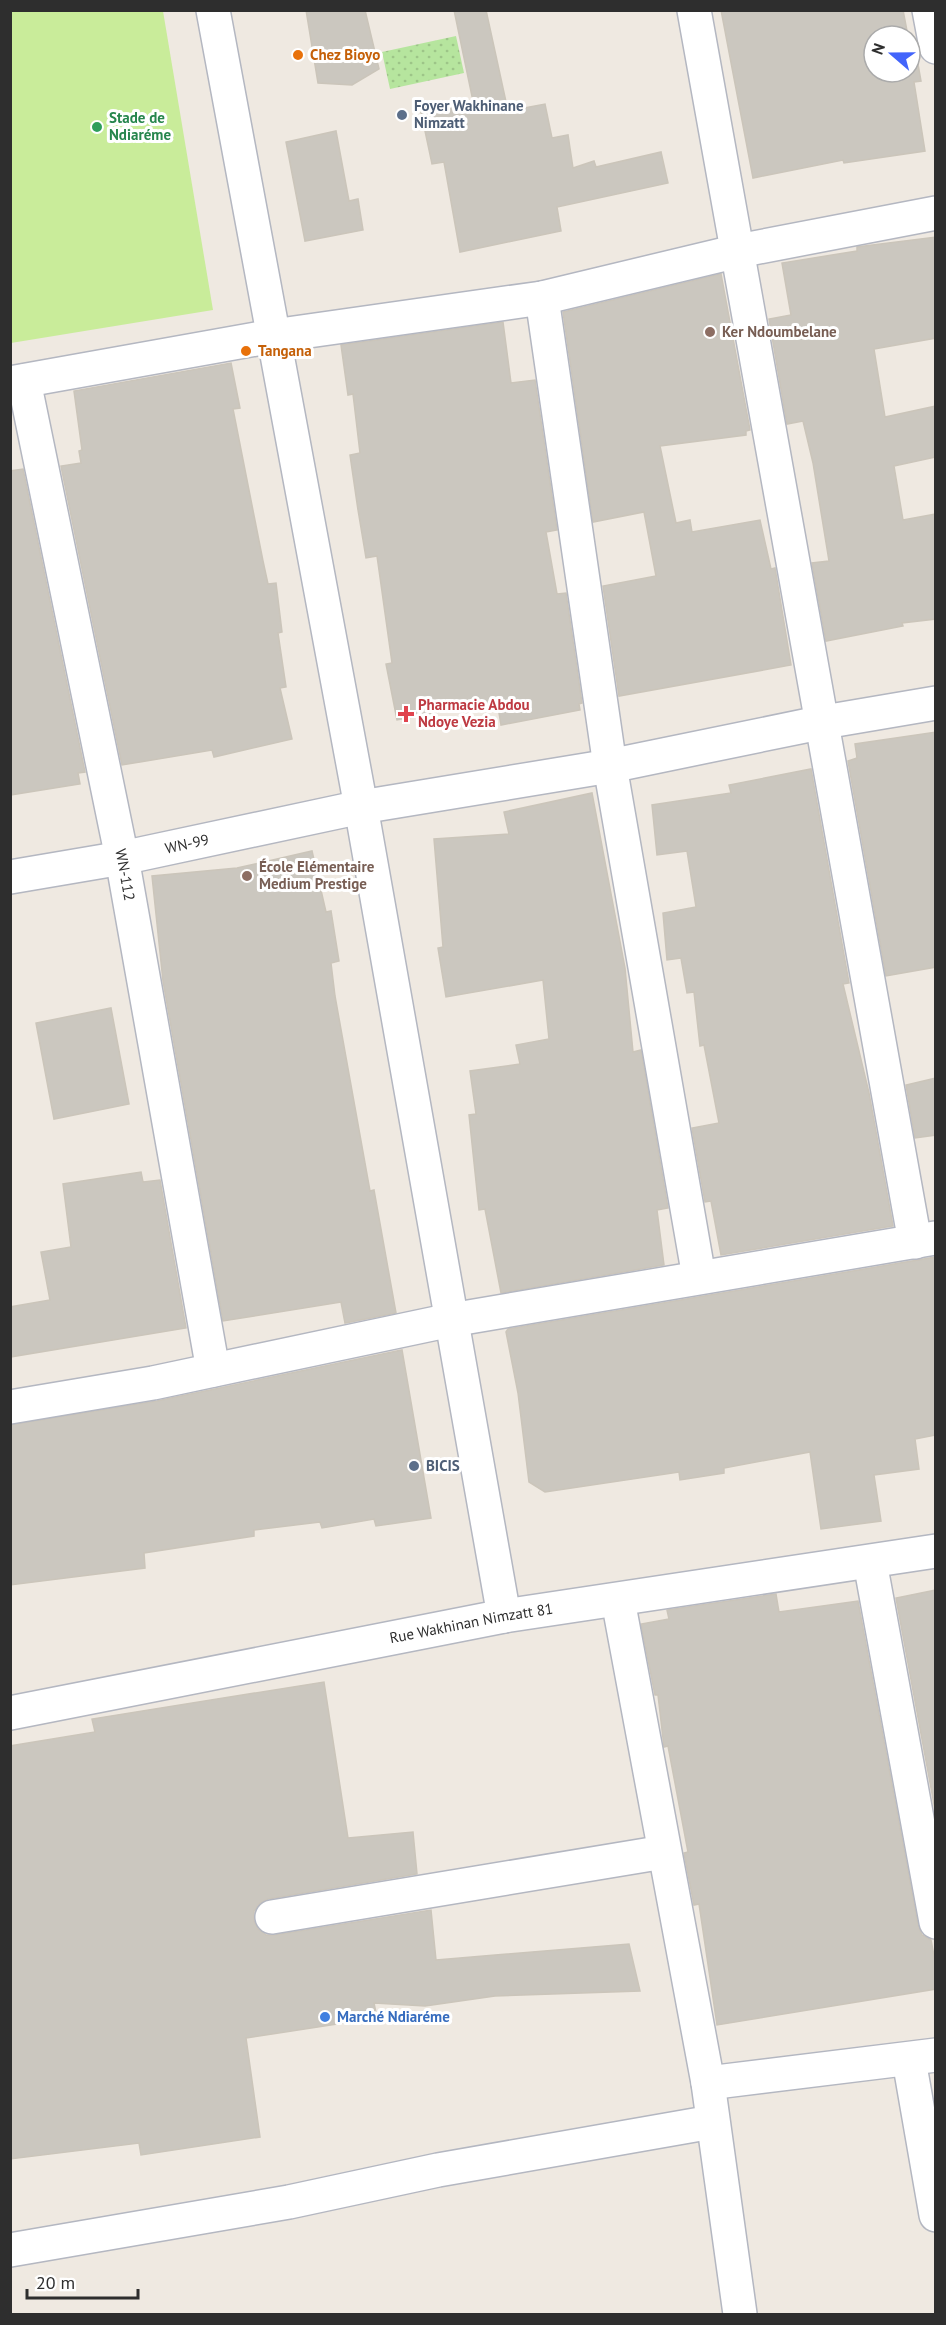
<svg xmlns="http://www.w3.org/2000/svg" width="946" height="2325" viewBox="0 0 946 2325" font-family="'PT Sans',sans-serif">
	<style>
		.grass { fill: url(#grass-dots) }
		.pitch { fill: #c9ec9a }
		.building { fill: #cbc7bf; stroke: #cbc5ba; stroke-width: 1.5 }
		.lines { fill: none; stroke-linecap: round; stroke-linejoin: round }
		.minor-casing { stroke: #b4b7c1; stroke-width: 36 }
		.minor { stroke: #fff; stroke-width: 33 }
		.food-dot { fill: #e8710a; stroke: #fff; stroke-width: 2 }
		.service-dot { fill: #5c6f8a; stroke: #fff; stroke-width: 2 }
		.leisure-dot { fill: #2e9e5b; stroke: #fff; stroke-width: 2 }
		.education-dot { fill: #8d6e63; stroke: #fff; stroke-width: 2 }
		.health-dot { fill: #e0444e; stroke: #fff; stroke-width: 2 }
		.shop-dot { fill: #3f7fe0; stroke: #fff; stroke-width: 2 }
		.labels { text-anchor: middle; stroke-width: 6; stroke-linejoin: round; paint-order: stroke }
		.food-label { font-size: 15px; font-weight: bold; fill: #c56008; stroke: #fff; text-anchor: start }
		.service-label { font-size: 15px; font-weight: bold; fill: #4e5e75; stroke: #fff; text-anchor: start }
		.leisure-label { font-size: 15px; font-weight: bold; fill: #27864d; stroke: #fff; text-anchor: start }
		.education-label { font-size: 15px; font-weight: bold; fill: #785e54; stroke: #fff; text-anchor: start }
		.health-label { font-size: 15px; font-weight: bold; fill: #be3a42; stroke: #fff; text-anchor: start }
		.street-label { font-size: 15px; fill: #2e2e2e; stroke: #fff }
		.shop-label { font-size: 15px; font-weight: bold; fill: #366cbe; stroke: #fff; text-anchor: start }
	</style>
	<defs>
		<pattern id="grass-dots" width="8" height="8" patternUnits="userSpaceOnUse" patternTransform="scale(1.5)"><rect width="8" height="8" fill="#b6e59e"/><path d="M2 2h.1M6 6h.1" fill="none" stroke="#9dc588" stroke-width="1.8" stroke-linecap="round"/></pattern>
	</defs>
	<rect width="100%" height="100%" fill="#efe9e1"/>
	<polygon class="grass" points="456,36 464,73 390,89 382,52"/>
	<polygon class="pitch" points="11,10 163,11 213,310 11,343"/>
	<g class="building">
		<polygon points="306,10 365,10 379,69 352,85 318,83"/>
		<polygon points="454,10 486,10 508,111 545,104 552,138 568,135 573,168 594,161 596,167 661,152 668,183 557,207 561,231 460,252 444,162 432,164 421,112 473,101"/>
		<polygon points="721,10 903,10 908,36 874,36 874,72 910,72 910,50 911,54 916,53 921,81 914,82 925,151 844,163 843,160 753,178"/>
		<polygon points="336,131 349,201 358,199 363,230 305,241 286,142"/>
		<polygon points="936,237 936,338 874,349 885,417 936,406 936,457 894,466 903,520 936,514 936,619 902,623 903,626 826,641 812,563 829,561 813,463 803,421 787,424 769,319 791,315 782,263 857,251 857,247"/>
		<polygon points="721,274 750,430 746,431 746,435 660,446 676,523 690,520 692,532 760,520 771,569 775,568 791,665 619,696 603,586 656,576 644,512 593,522 563,312"/>
		<polygon points="503,322 511,383 535,380 557,530 546,532 557,594 566,593 582,703 579,704 580,710 501,725 498,707 462,713 461,708 397,720 386,664 392,663 377,556 366,558 358,510 350,455 360,453 353,394 348,395 341,345"/>
		<polygon points="231,363 240,408 233,409 263,561 268,584 276,583 282,632 278,633 286,687 280,688 292,739 214,757 212,750 122,765 61,466 81,463 79,451 82,450 74,391"/>
		<polygon points="23,469 85,772 78,773 80,784 10,795 10,471"/>
		<polygon points="936,732 936,967 886,976 848,761 857,758 855,744"/>
		<polygon points="811,769 849,983 843,984 869,1093 893,1226 721,1255 711,1201 705,1202 692,1128 719,1123 704,1045 700,1046 694,992 687,993 681,958 667,960 663,913 696,907 687,851 657,855 652,805 731,793 729,785"/>
		<polygon points="592,793 625,968 633,1052 641,1050 668,1208 657,1210 664,1265 501,1293 485,1209 479,1210 469,1115 476,1114 470,1071 520,1064 516,1045 549,1039 543,980 446,997 438,948 443,947 434,839 509,834 504,812"/>
		<polygon points="312,851 326,912 331,911 339,961 331,963 335,996 370,1191 374,1190 396,1313 345,1323 341,1302 223,1321 163,981 152,876 237,868"/>
		<polygon points="111,1008 129,1104 54,1119 36,1023"/>
		<polygon points="936,1078 936,1135 915,1138 906,1085"/>
		<polygon points="141,1172 143,1182 160,1180 186,1328 10,1357 10,1307 50,1300 41,1252 71,1247 63,1184"/>
		<polygon points="936,1257 936,1435 915,1439 919,1469 874,1475 881,1521 821,1529 810,1452 724,1468 724,1473 680,1480 679,1472 545,1492 529,1482 518,1393 506,1332 508,1329"/>
		<polygon points="402,1350 431,1518 376,1526 374,1519 322,1528 320,1522 254,1530 254,1536 144,1553 145,1568 10,1585 10,1425 157,1401"/>
		<polygon points="936,1590 936,1815 896,1598"/>
		<polygon points="776,1594 779,1612 858,1601 918,1925 922,1935 931,1940 936,1966 936,1989 717,2025 699,1904 694,1905 684,1853 688,1852 668,1746 664,1747 658,1695 655,1695 641,1624 669,1619 667,1610"/>
		<polygon points="324,1682 348,1838 413,1832 417,1874 268,1899 260,1903 254,1911 254,1921 258,1929 266,1935 275,1935 431,1910 436,1960 629,1944 640,1991 495,1996 425,2006 374,2003 377,2018 246,2038 260,2137 141,2155 139,2143 10,2159 10,1746 95,1732 92,1719"/>
	</g>
	<g class="lines">
		<defs>
			<g id="minor">
				<polyline points="213,10 361,807 504,1616"/>
				<polyline points="694,10 915,1242"/>
				<polyline points="929,10 936,47"/>
				<polyline points="542,298 610,766 699,1277"/>
				<path id="s1" d="M24 381 122 858 213 1370"/>
				<polyline points="10,383 273,336 542,298 738,251 936,213"/>
				<path id="s2" d="M10 877 122 858 361 807 610 766 824 722 936 703"/>
				<polyline points="10,1407 153,1383 451,1320 935,1238"/>
				<polyline points="870,1562 936,1922"/>
				<polyline points="618,1600 708,2083 740,2314"/>
				<path id="s3" d="M10 1713 504 1616 936 1551"/>
				<polyline points="272,1917 664,1852"/>
				<polyline points="909,2060 936,2215"/>
				<polyline points="708,2083 936,2055"/>
				<polyline points="10,2250 289,2202 438,2170 712,2122"/>
			</g>
		</defs>
		<use href="#minor" class="minor-casing"/>
		<use href="#minor" class="minor"/>
	</g>
	<g class="food-dot">
		<circle cx="298" cy="55" r="6"/>
		<circle cx="246" cy="351" r="6"/>
	</g>
	<g class="service-dot">
		<circle cx="402" cy="115" r="6"/>
		<circle cx="414" cy="1466" r="6"/>
	</g>
	<circle class="leisure-dot" cx="97" cy="127" r="6"/>
	<g class="education-dot">
		<circle cx="710" cy="332" r="6"/>
		<circle cx="247" cy="876" r="6"/>
	</g>
	<path class="health-dot" d="M403 705h6v6h6v6h-6v6h-6v-6h-6v-6h6z"/>
	<circle class="shop-dot" cx="325" cy="2017" r="6"/>
	<g class="labels">
		<g class="food-label">
			<text x="310" y="60">Chez Bioyo</text>
			<text x="258" y="356">Tangana</text>
		</g>
		<g class="service-label">
			<text x="414" y="111">Foyer Wakhinane<tspan x="414" dy="17">Nimzatt</tspan></text>
			<text x="426" y="1471">BICIS</text>
		</g>
		<g class="leisure-label">
			<text x="109" y="123">Stade de<tspan x="109" dy="17">Ndiaréme</tspan></text>
		</g>
		<g class="education-label">
			<text x="722" y="337">Ker Ndoumbelane</text>
			<text x="259" y="872">École Elémentaire<tspan x="259" dy="17">Medium Prestige</tspan></text>
		</g>
		<g class="health-label">
			<text x="418" y="710">Pharmacie Abdou<tspan x="418" dy="17">Ndoye Vezia</tspan></text>
		</g>
		<g class="street-label">
			<text dy="5" stroke="none"><textPath href="#s2" startOffset="180">WN-99</textPath></text>
			<text dy="5" stroke="none"><textPath href="#s1" startOffset="504">WN-112</textPath></text>
			<text dy="5" stroke="none"><textPath href="#s3" startOffset="470">Rue Wakhinan Nimzatt 81</textPath></text>
		</g>
		<g class="shop-label">
			<text x="337" y="2022">Marché Ndiaréme</text>
		</g>
	</g>
	<rect width="946" height="2325" fill="none" stroke="#2e2e2e" stroke-width="24"/>
	<g transform="translate(892 54) rotate(290)"><circle r="28" fill="#ffffff" stroke="#ababab" stroke-width="1.5"/>
	<path d="M0-4.5L10 22L0 15L-10 22Z" fill="#4264fb"/>
	<text y="-9" font-size="16" font-weight="bold" text-anchor="middle" fill="#2e2e2e">N</text>
	</g>
	<path d="M27 2289v9h111v-9" fill="none" stroke="#2e2e2e" stroke-width="3"/>
	<text x="36" y="2289" font-size="18" fill="#2e2e2e" stroke="#ffffff" stroke-width="4.5" paint-order="stroke">20 m</text>
</svg>
